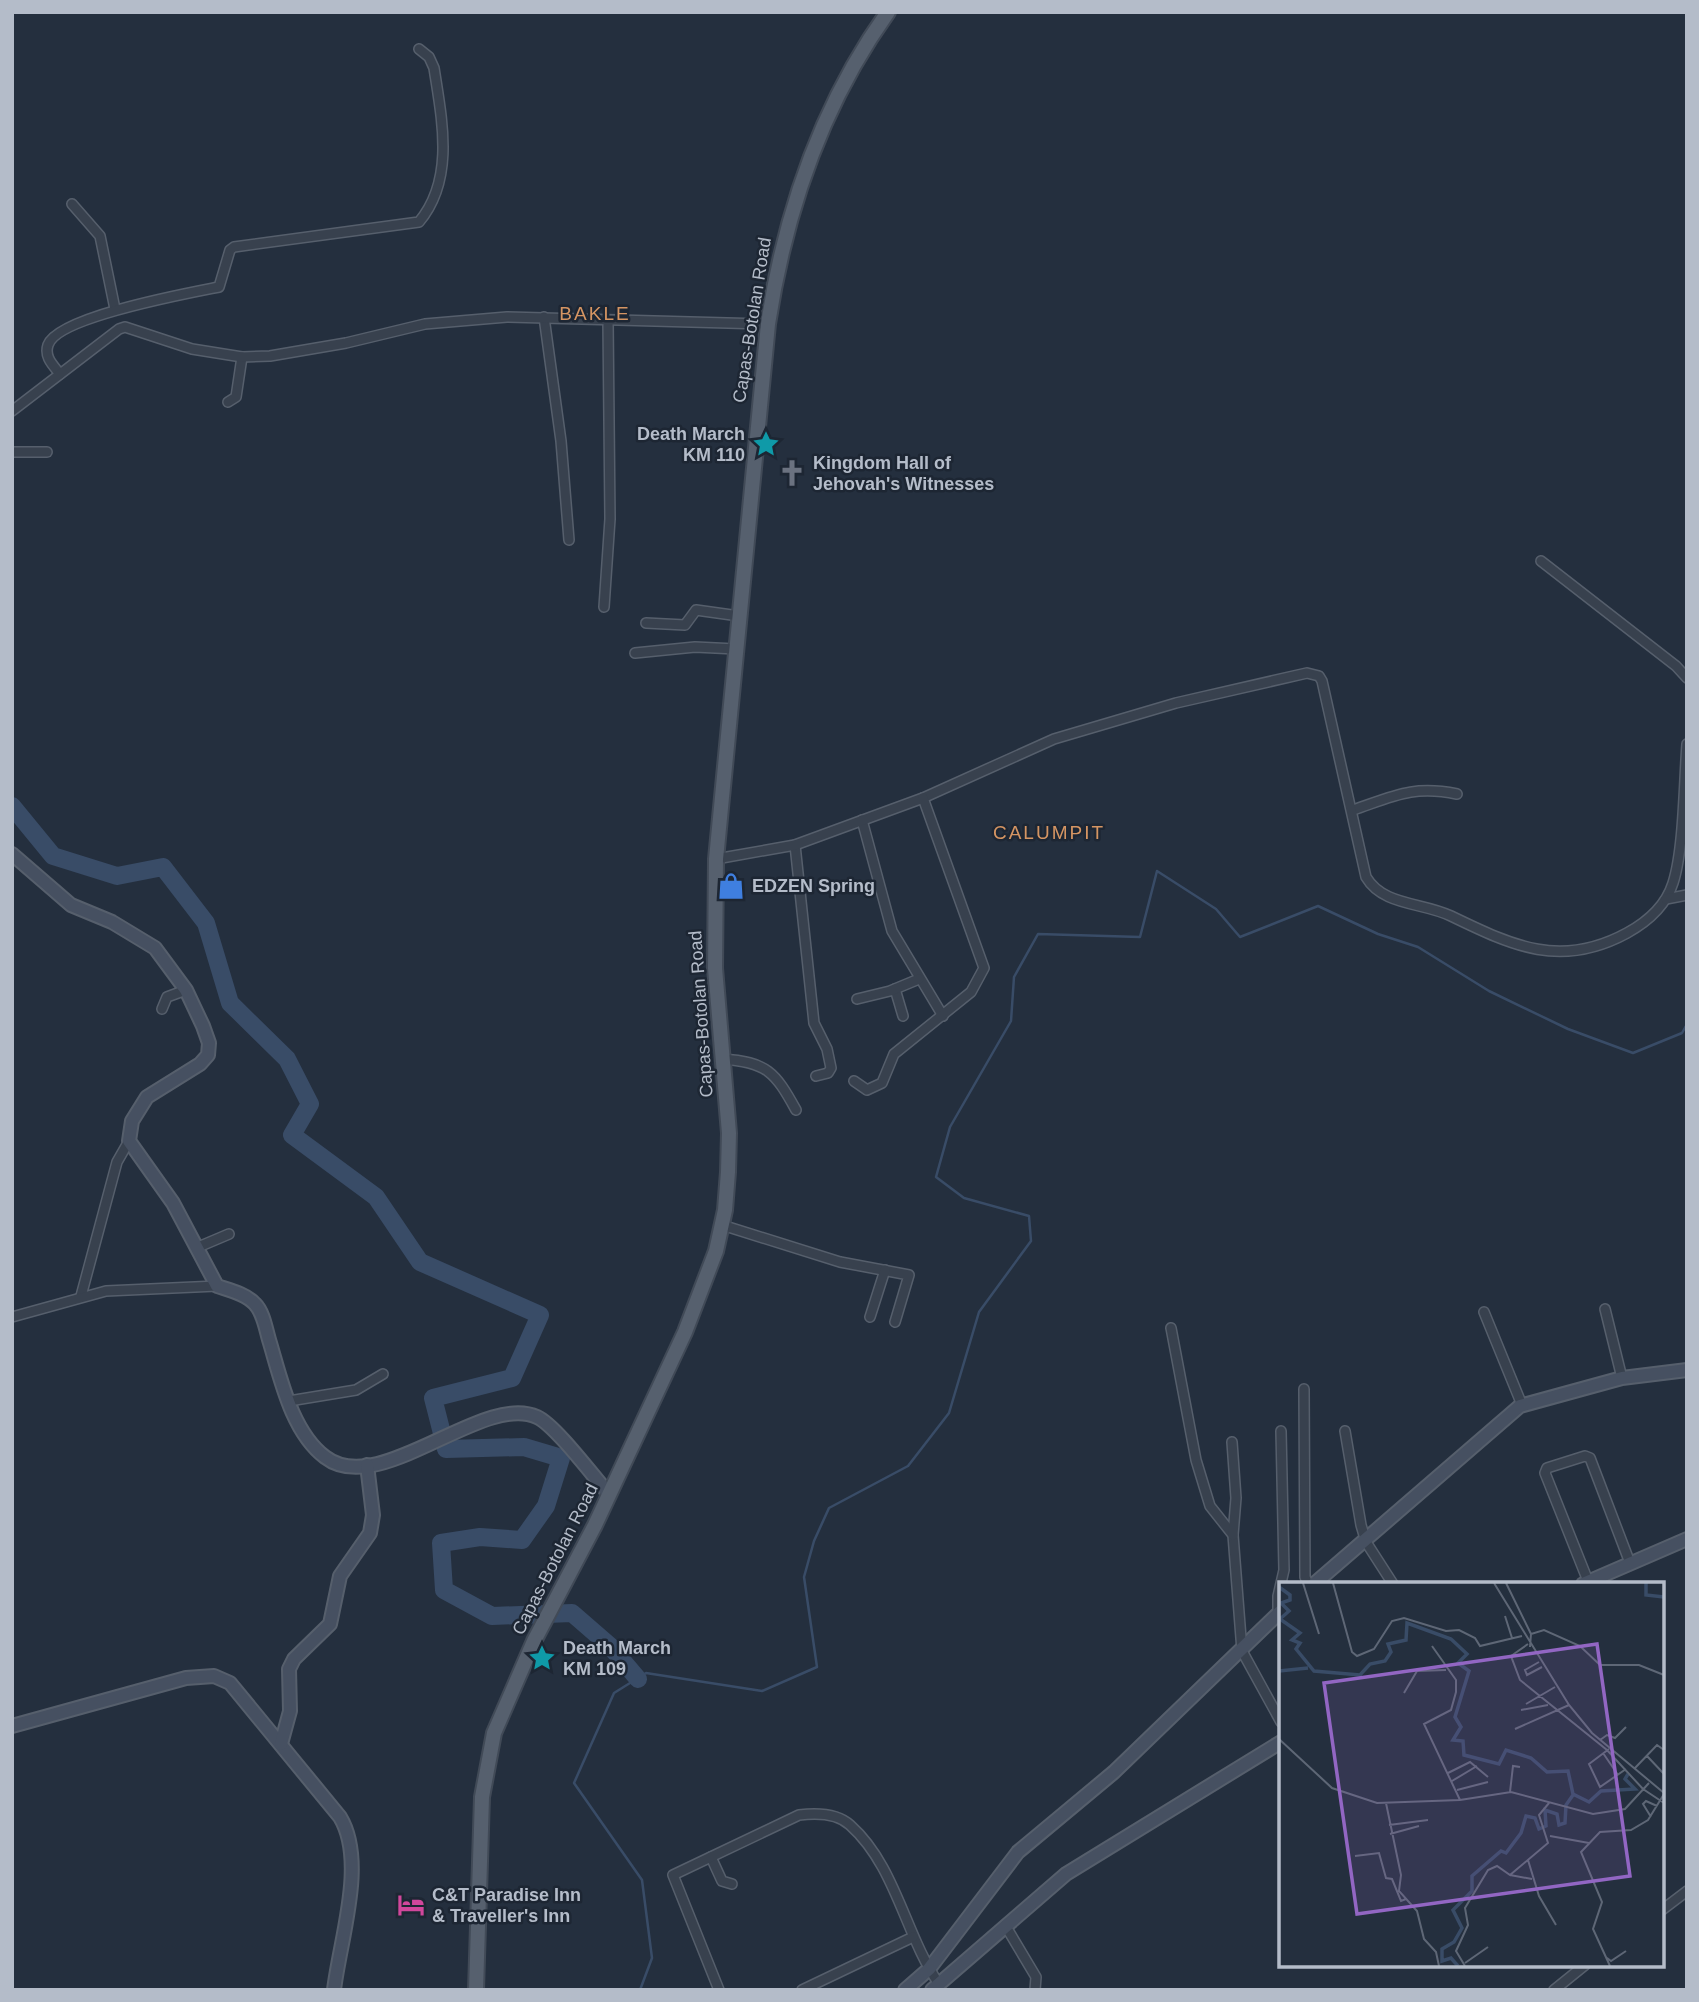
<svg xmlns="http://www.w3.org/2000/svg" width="1699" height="2002" viewBox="0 0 1699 2002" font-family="Helvetica,sans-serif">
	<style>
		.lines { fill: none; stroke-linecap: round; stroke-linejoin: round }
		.stream { stroke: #394c67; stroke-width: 2.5 }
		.river { stroke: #394c67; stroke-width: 18 }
		.street-casing { stroke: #565f6c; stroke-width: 12 }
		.secondary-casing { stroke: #565f6c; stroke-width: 16 }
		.primary-casing { stroke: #414a57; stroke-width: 18 }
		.street { stroke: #38414e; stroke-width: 9 }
		.secondary { stroke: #465061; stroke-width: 12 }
		.primary { stroke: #56606e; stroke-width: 14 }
		.labels { text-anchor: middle; stroke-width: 5; stroke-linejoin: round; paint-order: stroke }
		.street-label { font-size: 18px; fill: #b4bcc9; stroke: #1d2633 }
		.poi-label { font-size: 18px; font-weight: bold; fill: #b4bcc9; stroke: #1d2633; text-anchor: start }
		.neighbourhood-label { font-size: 19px; letter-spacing: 2px; fill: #d59563; stroke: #1d2633 }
		.inset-river { fill: none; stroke: #394c67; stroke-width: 3.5 }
		.inset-road { fill: none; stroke: #5e6776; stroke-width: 2 }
		.view { fill: #9266c3; fill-opacity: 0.15; stroke: #9266c3; stroke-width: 3.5 }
		.inset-edge { fill: none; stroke: #b4bcc9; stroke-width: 3.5 }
	</style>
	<rect width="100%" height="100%" fill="#242f3e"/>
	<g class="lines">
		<polyline class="stream" points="640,1990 652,1958 642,1880 574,1783 614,1693 646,1673 762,1691 817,1667 804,1577 814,1541 829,1508 908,1466 949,1413 979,1312 1031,1241 1029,1216 964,1198 936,1177 950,1127 1011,1021 1014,977 1038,934 1140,937 1157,871 1216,909 1240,937 1318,906 1378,934 1418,947 1489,991 1568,1029 1633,1053 1682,1033 1687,1024"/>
		<polyline class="river" points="12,806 53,856 117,876 163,867 206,923 230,1003 287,1059 310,1104 292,1135 376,1197 420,1262 540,1315 512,1378 433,1398 446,1449 524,1447 561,1458 546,1506 522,1540 480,1537 441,1543 444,1590 492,1616 572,1613 610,1646 638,1679"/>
		<defs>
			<g id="street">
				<polyline points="72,204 100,236 115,309"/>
				<polyline points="544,317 561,441 569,540"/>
				<path d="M60 374C53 365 44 357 48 345 57 317 189 293 219 287L230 250 234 247 419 222C455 179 442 120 434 68L429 57 419 49"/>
				<polyline points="228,402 236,397 242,357"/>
				<polyline points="12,411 119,329 125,327 192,349 242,357 270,356 346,343 425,324 507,317 768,324"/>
				<polyline points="12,452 47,452"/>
				<polyline points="1541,561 1676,666 1687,678"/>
				<polyline points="604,607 610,519 608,321"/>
				<polyline points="646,623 685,625 696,610 739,616"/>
				<polyline points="635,653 695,647 736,649"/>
				<path d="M1353 810C1394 796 1413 785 1457 794"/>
				<polyline points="862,820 892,931 943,1016"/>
				<polyline points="795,845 814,1023 827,1049 831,1068 828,1073 816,1076"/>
				<path d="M716 859 795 845 923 798 1054 739 1176 703 1307 673 1319 676 1322 681 1366 877C1383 906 1422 902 1451 916 1513 946 1561 969 1627 933 1647 922 1666 905 1673 883 1684 849 1684 782 1687 744"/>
				<polyline points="1666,899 1687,895"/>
				<polyline points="895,989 903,1016"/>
				<polyline points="857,999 890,991 919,979"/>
				<polyline points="162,1009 167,997 186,990"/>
				<path d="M722 1059C767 1062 775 1072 796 1110"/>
				<polyline points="854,1081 867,1090 882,1083 894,1054 971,992 984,968 923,798"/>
				<polyline points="722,1225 840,1262 909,1275 895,1322"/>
				<polyline points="196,1248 229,1234"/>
				<polyline points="81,1296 117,1162 129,1141"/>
				<polyline points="1605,1309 1622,1378"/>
				<polyline points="1484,1312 1522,1405"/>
				<polyline points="12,1317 106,1291 217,1286"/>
				<polyline points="870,1317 885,1270"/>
				<polyline points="1171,1328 1196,1460 1210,1506 1233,1535 1242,1651 1281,1722"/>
				<polyline points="1304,1389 1305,1577 1308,1584"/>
				<polyline points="289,1401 356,1390 383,1374"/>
				<polyline points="1345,1431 1361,1525 1366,1542 1393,1584"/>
				<polyline points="1232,1442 1236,1498 1233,1535"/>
				<polyline points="1588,1581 1545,1473 1547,1468 1585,1456 1590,1458 1630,1563"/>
				<polyline points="1278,1614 1278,1596 1284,1570 1281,1431"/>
				<polyline points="711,1857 722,1881 732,1884"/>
				<polyline points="1662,1910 1687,1891"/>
				<polyline points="1005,1925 1036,1977 1035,1990"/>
				<path d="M719 1990 673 1875 799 1815C815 1813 837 1813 850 1825 896 1866 905 1935 939 1984"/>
				<polyline points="802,1990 913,1937"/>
				<polyline points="1554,1990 1585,1965"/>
			</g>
			<g id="secondary">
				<path d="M12 854 71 905 112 922 155 948 186 990 203 1026 209 1043 208 1055 200 1064 147 1097 132 1121 129 1141 173 1203 217 1286C229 1290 246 1294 255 1304 264 1313 266 1331 270 1343 281 1380 292 1432 325 1457 379 1499 483 1392 537 1417 555 1425 593 1476 609 1494"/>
				<polyline points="1314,1584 1520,1406 1622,1378 1687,1370"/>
				<polyline points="1583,1584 1687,1539"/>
				<path d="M12 1726 186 1678 214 1676 230 1683 340 1817C367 1862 340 1939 334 1990"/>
				<polyline points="281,1744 290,1711 289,1669 294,1659 330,1624 340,1576 370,1533 373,1515 367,1465"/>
				<polyline points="905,1990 929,1969 1018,1852 1114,1772 1281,1611"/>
				<polyline points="932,1990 1066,1874 1281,1742"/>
			</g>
			<path id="primary" d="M476 1990 482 1797 494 1733 534 1641 595 1525 685 1332 716 1251 725 1210 728 1172 729 1133 715 968 716 859 768 324C785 213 822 104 888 12"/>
		</defs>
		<use href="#street" class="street-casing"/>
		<use href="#secondary" class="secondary-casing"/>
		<use href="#primary" class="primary-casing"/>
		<use href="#street" class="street"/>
		<use href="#secondary" class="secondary"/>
		<use href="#primary" class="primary"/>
	</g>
	<defs>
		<symbol id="sight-bare" viewBox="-9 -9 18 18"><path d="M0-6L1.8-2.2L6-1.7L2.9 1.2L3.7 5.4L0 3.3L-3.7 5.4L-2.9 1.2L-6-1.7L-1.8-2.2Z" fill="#0f9aa8" stroke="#1d2633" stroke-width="2.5" paint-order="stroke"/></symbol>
		<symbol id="church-bare" viewBox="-9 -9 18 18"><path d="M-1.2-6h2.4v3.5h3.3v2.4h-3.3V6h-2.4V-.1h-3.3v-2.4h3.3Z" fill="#6b7280" stroke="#1d2633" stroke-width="2.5" paint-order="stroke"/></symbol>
		<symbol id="shop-bare" viewBox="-9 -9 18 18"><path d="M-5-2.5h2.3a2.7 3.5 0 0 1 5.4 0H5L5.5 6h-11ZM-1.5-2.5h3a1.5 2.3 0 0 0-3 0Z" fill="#3f7fe0" stroke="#1d2633" stroke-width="2.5" paint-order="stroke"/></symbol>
		<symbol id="hotel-bare" viewBox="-9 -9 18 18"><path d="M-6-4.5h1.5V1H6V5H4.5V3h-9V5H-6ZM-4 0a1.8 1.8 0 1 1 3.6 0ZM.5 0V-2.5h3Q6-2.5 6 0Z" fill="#d1479c" stroke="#1d2633" stroke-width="2.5" paint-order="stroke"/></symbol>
	</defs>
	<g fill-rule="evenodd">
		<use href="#sight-bare" x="747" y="425" width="38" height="38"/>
		<use href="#church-bare" x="773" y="454" width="38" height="38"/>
		<use href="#shop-bare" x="712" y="867" width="38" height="38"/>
		<use href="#sight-bare" x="523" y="1639" width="38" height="38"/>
		<use href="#hotel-bare" x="392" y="1886" width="38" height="38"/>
	</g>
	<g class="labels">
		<g class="street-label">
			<text transform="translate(752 320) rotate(-81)" y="6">Capas-Botolan Road</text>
			<text transform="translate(701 1014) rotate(-94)" y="6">Capas-Botolan Road</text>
			<text transform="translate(555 1559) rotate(-63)" y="6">Capas-Botolan Road</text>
		</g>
		<g class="poi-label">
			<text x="745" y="440" text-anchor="end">Death March<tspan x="745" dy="21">KM 110</tspan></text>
			<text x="813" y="469">Kingdom Hall of<tspan x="813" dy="21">Jehovah's Witnesses</tspan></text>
			<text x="752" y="892">EDZEN Spring</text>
			<text x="563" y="1654">Death March<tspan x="563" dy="21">KM 109</tspan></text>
			<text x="432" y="1901">C&amp;T Paradise Inn<tspan x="432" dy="21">&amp; Traveller's Inn</tspan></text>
		</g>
		<g class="neighbourhood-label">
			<text x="595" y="320">BAKLE</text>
			<text x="1049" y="839">CALUMPIT</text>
		</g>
	</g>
	<g transform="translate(1279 1582)">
		<rect width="385" height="385" fill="#242f3e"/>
		<path class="inset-river" d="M367 1V13L385 15M0 5 11 13V18L2 21 10 29 1 37 21 51 13 58 21 61 17 67 35 89 81 93 91 82 106 79 112 70 109 62 127 58 128 41 172 57 188 72 179 81 190 89 176 135 182 145 174 158 184 159 185 173 220 182 227 168 252 176 268 190 289 189 294 212 310 220 322 209 356 207 346 197 349 192M0 89 29 86M179 384 172 376 163 379V367L175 360 183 346 174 328 193 309V294L222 269 227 271 242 251 247 234 256 236 260 247 267 244 266 228 278 232 280 243 286 241 287 223 294 213"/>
		<path class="inset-road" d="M24 1 40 52M54 1 73 70 78 74 95 67 113 39 125 36 167 49 180 48 196 56 201 64 243 54M215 1 290 123 313 151 385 211M227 1 252 52M226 34 233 56M249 62 232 74 241 98 328 168 364 207 385 221M153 64 177 98V110L172 128 145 142 181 218M251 65 252 52 265 48 301 64 321 83H360L385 93M260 80 246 88 248 93 263 85M125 111 138 89 167 88M247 122 276 105M242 128 269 123M236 147 290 123M0 157 53 206 98 221 181 218 232 210 314 232 346 227 370 201M321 158 328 153 336 156 347 145M330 167 310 182 321 205 347 187M324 171 339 193M368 174 385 192M356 186 378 163 385 168M169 191 191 180 209 195M173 199 198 184M178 208 209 200M231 210 234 184 241 185M107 221 122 293 120 309 138 329 145 357 157 370 160 384M372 235 364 222 367 219 378 224M110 243 149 238M111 252 140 244M271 254 310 261M76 274 100 271 107 296 113 297 122 319 127 317M249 278 260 314 277 343M231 293 253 297M328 376 332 379 347 369M186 381 209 365M186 384 177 369 189 343 186 326 209 288 218 284 231 293 269 261 260 233 270 221M331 384 314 347 323 320 302 270 321 250 352 248 369 238 385 212"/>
		<path class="view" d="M318 62 351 294 78 332 45 101Z"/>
		<rect width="385" height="385" class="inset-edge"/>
	</g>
	<rect width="1699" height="2002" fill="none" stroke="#b4bcc9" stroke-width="28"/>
</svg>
